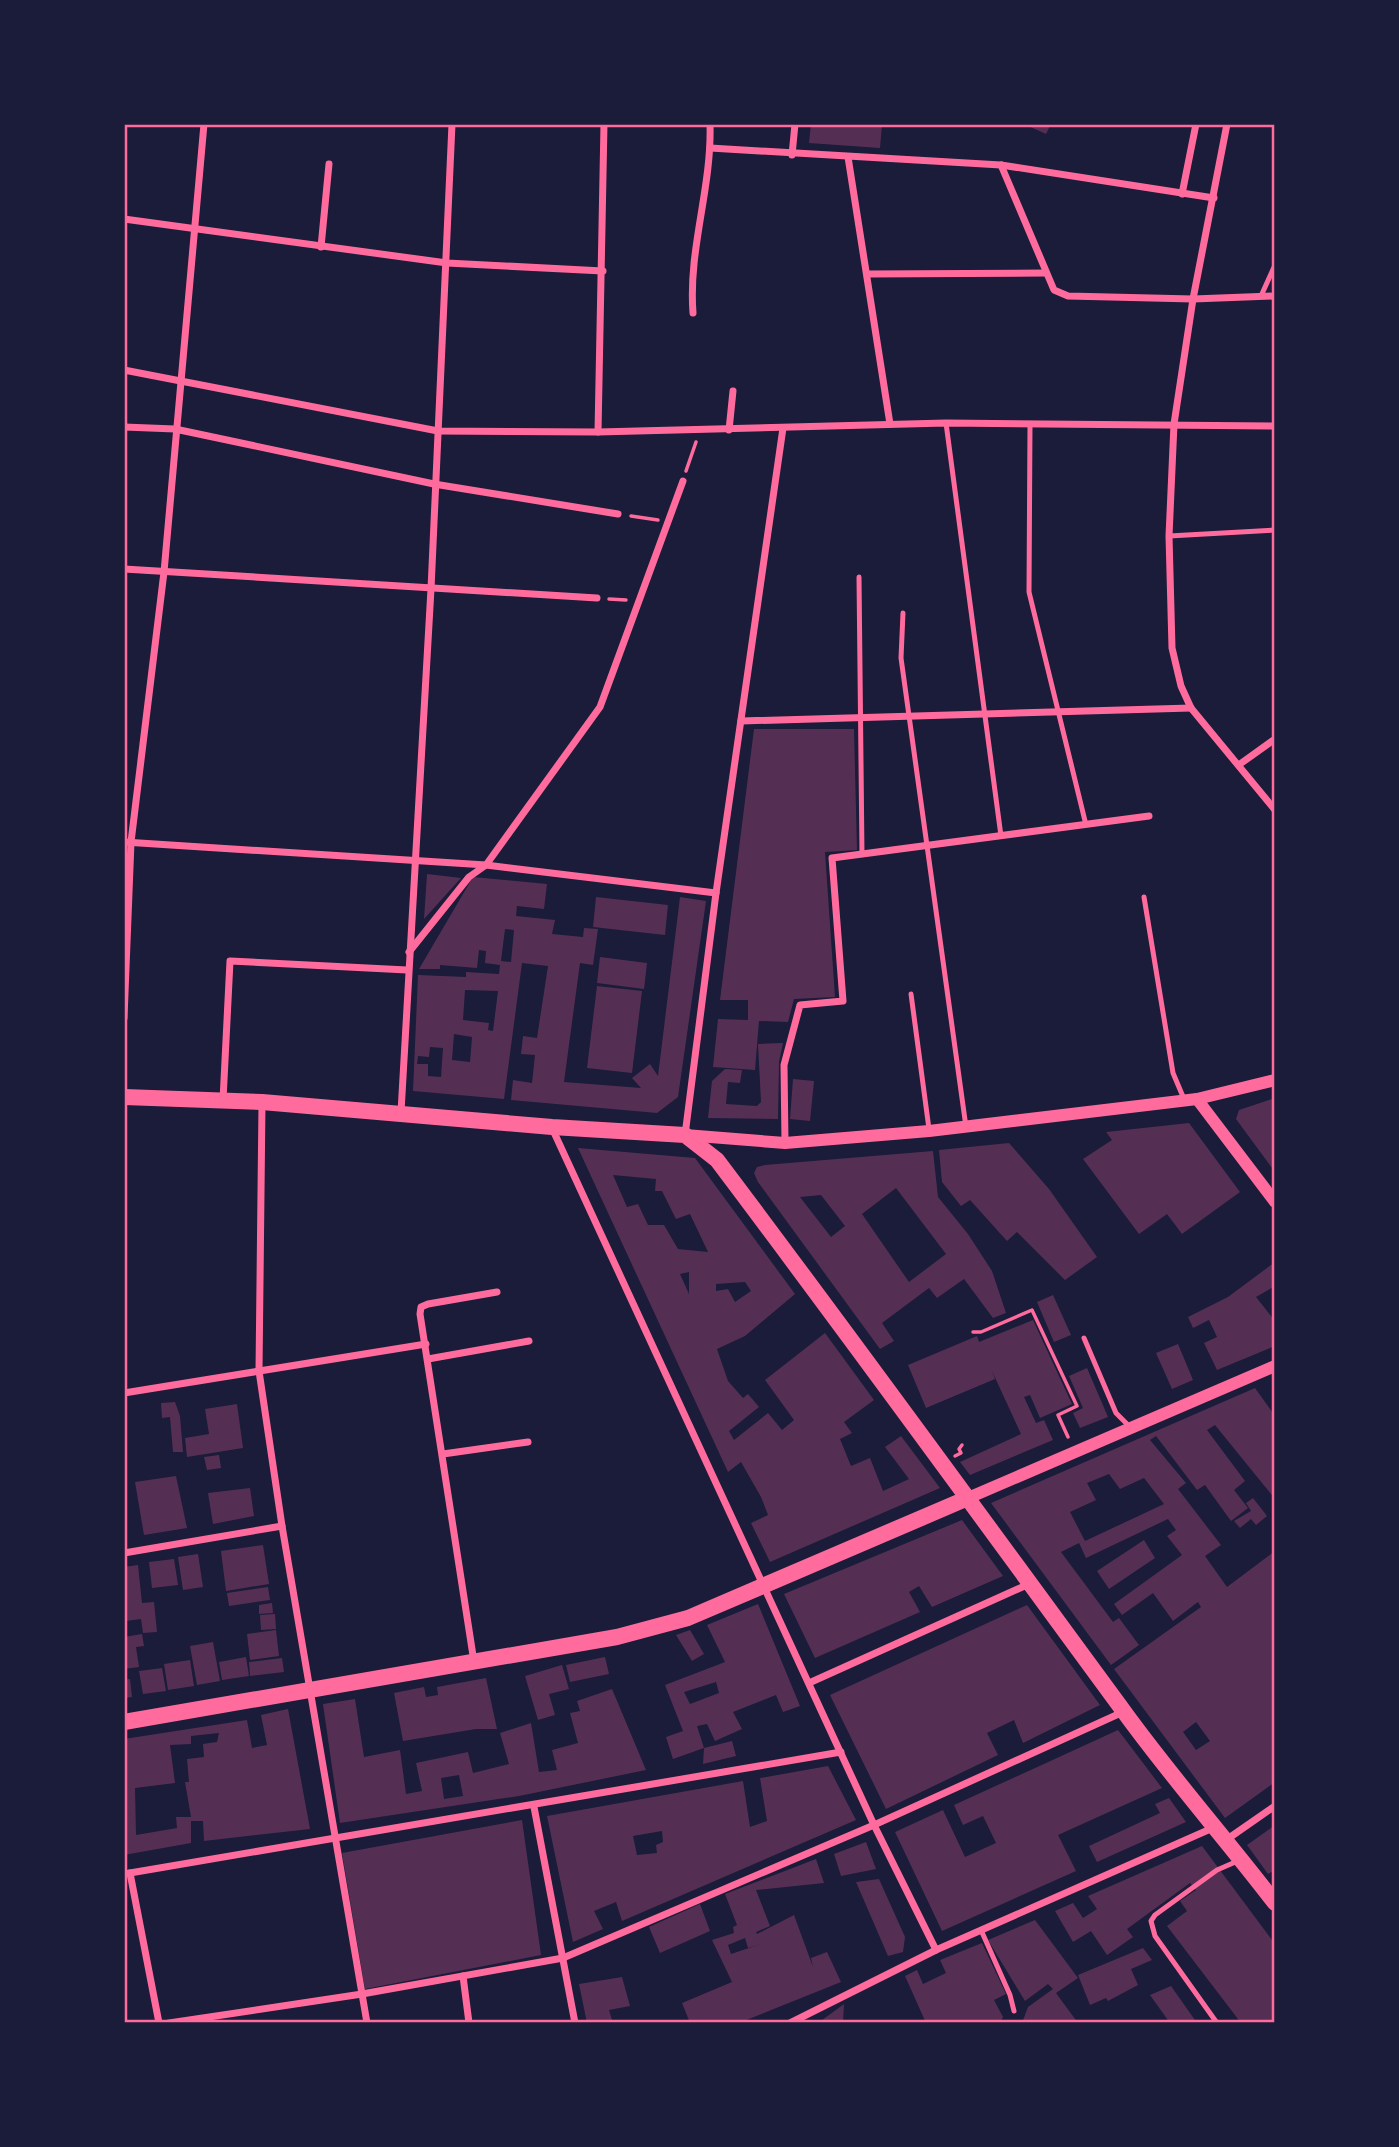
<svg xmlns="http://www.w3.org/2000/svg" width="1399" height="2147" viewBox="0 0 1399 2147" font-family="Ubuntu,sans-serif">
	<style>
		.building { fill: #542f53; fill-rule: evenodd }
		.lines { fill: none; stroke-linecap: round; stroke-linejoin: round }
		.path { stroke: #ff6b9d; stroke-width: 3.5 }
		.service { stroke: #ff6b9d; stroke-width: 5 }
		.minor { stroke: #ff6b9d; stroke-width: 7 }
		.tertiary { stroke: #ff6b9d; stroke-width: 12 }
		.primary { stroke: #ff6b9d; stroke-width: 16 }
		.neatline { fill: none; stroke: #ff6b9d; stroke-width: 2.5 }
	</style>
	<rect width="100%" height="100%" fill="#1b1b3a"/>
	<g class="building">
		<polygon points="811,124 882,124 880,148 809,143"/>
		<polygon points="1024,124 1051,124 1046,134"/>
		<polygon points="754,729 854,729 857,850 825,852 835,997 794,999 788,1022 759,1021 755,1070 713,1067 718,1019 748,1020 748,1000 720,1000"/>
		<polygon points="427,874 461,878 424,919"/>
		<path d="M473 877 547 884 544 909 517 906 516 916 555 920 552 934 583 937 584 928 598 929 593 965 580 963 564 1082 641 1088 632 1078 650 1064 658 1076 680 897 706 901 678 1097 657 1113 511 1100 513 1080 532 1083 535 1055 521 1054 523 1036 537 1038 548 966 522 963 504 1099 413 1091 418 975 466 977V972L499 974 500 965 485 963 486 951 479 950 477 968 440 965V969H419ZM505 929 514 930 511 962 501 961ZM465 990 498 991 493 1031 488 1030 489 1023 463 1020ZM454 1034 472 1037 470 1062 452 1060ZM430 1047 443 1048 441 1077 428 1076V1064H417L418 1056 429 1057Z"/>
		<polygon points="596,897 668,905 665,935 593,927"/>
		<polygon points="600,957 647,963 644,989 597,983"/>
		<polygon points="597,986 642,991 632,1073 587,1068"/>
		<polygon points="783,1043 779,1062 778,1119 708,1118 712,1081 725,1069 742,1070 740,1083 728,1082 726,1104 757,1106 761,1102 758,1044"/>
		<polygon points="793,1079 814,1081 810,1121 790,1119"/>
		<polygon points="1275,1098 1275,1172 1236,1119 1239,1110"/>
		<polygon points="1189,1123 1240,1192 1182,1234 1167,1214 1139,1234 1083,1159 1112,1140 1106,1132"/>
		<polygon points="1009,1143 1049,1189 1097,1257 1065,1280 1017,1232 1007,1241 970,1200 961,1206 942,1182 939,1150"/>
		<path d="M578 1148 695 1158 795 1294 745 1336 717 1349 728 1381 743 1398 748 1394 759 1407 729 1431 734 1440 768 1413 782 1430 794 1420 765 1380 825 1333 874 1400 844 1422 852 1433 840 1439 851 1466 870 1458 883 1491 909 1479 885 1447 901 1436 940 1488 770 1562 751 1523 768 1515 761 1497 741 1462 728 1472ZM613 1175 656 1179 655 1191H662L676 1219 690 1214 708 1252 678 1249 664 1225H648L638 1204 627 1207ZM689 1272V1294L680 1274ZM745 1282 751 1291 735 1302 728 1289 716 1291V1284Z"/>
		<path d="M933 1151 938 1197 968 1234 992 1271 1006 1313 993 1318 964 1279 937 1298 929 1288 882 1323 894 1341 880 1349 758 1182 754 1173 757 1167 765 1165ZM896 1188 946 1254 909 1282 862 1214ZM821 1195 845 1226 831 1237 800 1197Z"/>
		<polygon points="1275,1262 1275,1286 1256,1297 1275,1321 1275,1346 1217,1370 1204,1343 1217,1337 1209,1320 1193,1328 1188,1317 1228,1297"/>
		<polygon points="1053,1295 1071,1335 1054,1342 1037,1302"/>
		<polygon points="1033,1320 1072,1404 1040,1418 1030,1395 1024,1397 1036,1423 1044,1420 1053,1440 970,1475 960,1462 1021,1434 992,1371 995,1379 926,1408 908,1365 977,1336 979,1342"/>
		<polygon points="1178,1344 1193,1380 1172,1389 1156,1353"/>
		<polygon points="1087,1368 1108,1417 1080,1428 1073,1413 1083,1408 1069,1376"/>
		<path d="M1255 1388 1275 1416V1499L1215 1425 1207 1430 1245 1481 1234 1490 1248 1508 1231 1521 1205 1485 1197 1490 1156 1436 1150 1440 1186 1483 1178 1489 1221 1545 1205 1556 1227 1587 1275 1551V1782L1225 1818 1114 1669 1201 1607 1198 1602 1173 1621 1153 1593 1122 1615 1114 1604 1182 1555 1167 1536 1176 1530 1168 1519 1086 1558 1079 1543 1061 1552 1113 1622 1119 1618 1139 1645 1111 1665 991 1503ZM1109 1474 1120 1489 1144 1478 1164 1504 1085 1541 1070 1512 1096 1500 1087 1483ZM1196 1722 1210 1741 1196 1750 1183 1732Z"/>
		<polygon points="175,1402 180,1416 183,1452 173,1452 170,1417 162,1418 161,1403"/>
		<polygon points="237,1404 243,1448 187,1457 185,1438 209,1434 205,1409"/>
		<polygon points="219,1455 221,1468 207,1470 204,1457"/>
		<polygon points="176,1476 187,1528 144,1535 135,1482"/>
		<polygon points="250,1488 254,1516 213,1524 208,1493"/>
		<polygon points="1253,1498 1267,1516 1256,1525 1251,1519 1240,1528 1234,1521 1251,1511 1246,1503"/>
		<polygon points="962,1520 1003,1576 932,1607 919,1586 909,1592 920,1612 815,1658 784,1594"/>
		<polygon points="1144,1540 1155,1558 1109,1589 1097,1571"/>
		<polygon points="263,1545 269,1584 226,1591 221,1551"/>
		<polygon points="198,1554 203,1587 183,1590 178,1557"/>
		<polygon points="174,1559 178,1585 152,1588 149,1562"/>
		<polygon points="138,1565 142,1603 154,1602 157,1632 143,1633 141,1619 126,1621 124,1567"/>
		<polygon points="268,1587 270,1600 229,1606 227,1593"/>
		<polygon points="272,1603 273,1613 259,1614 259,1605"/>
		<path d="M758 1604 800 1706 783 1712 776 1695 733 1712 742 1729 715 1741 707 1724 697 1726 704 1748 673 1759 666 1737 683 1731 665 1685 725 1662 707 1625ZM716 1682 719 1693 690 1704 684 1692Z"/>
		<polygon points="1027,1605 1100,1705 1023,1743 1014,1720 987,1733 998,1755 886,1809 830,1695"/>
		<polygon points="275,1614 276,1629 261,1630 260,1615"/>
		<polygon points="276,1630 279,1656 250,1660 247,1634"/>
		<polygon points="690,1630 704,1654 692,1661 676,1635"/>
		<polygon points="142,1634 144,1646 136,1647 139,1667 124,1669 124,1637"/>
		<polygon points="213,1642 220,1681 197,1685 190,1646"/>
		<polygon points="246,1657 249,1676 222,1680 219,1662"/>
		<polygon points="605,1657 609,1674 570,1682 566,1665"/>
		<polygon points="282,1658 284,1672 250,1676 249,1662"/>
		<polygon points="190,1660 194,1686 168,1690 164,1664"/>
		<polygon points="562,1665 569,1689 549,1694 555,1715 538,1720 525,1676"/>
		<polygon points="162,1668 166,1691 143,1694 139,1671"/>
		<polygon points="486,1678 497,1729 476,1729 403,1741 394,1693 424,1687 426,1697 438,1695 437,1687"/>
		<polygon points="130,1679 132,1697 124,1698 124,1680"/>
		<path d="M612 1689 646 1770 519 1796 340 1823 323 1704 355 1699 364 1757 400 1750 406 1794 422 1791 416 1763 468 1752 473 1773 509 1764 500 1733 531 1723 539 1772 557 1770 552 1750 578 1743 570 1713 580 1711 577 1701ZM459 1775 463 1796 444 1799 441 1778Z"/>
		<path d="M288 1709 310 1829 204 1841 203 1821H191V1843L124 1855V1739L247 1720 252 1748 267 1745 261 1715ZM219 1733 217 1742 203 1744 204 1757 187 1759 189 1782H185L191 1817H176L177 1828 136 1835 135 1788 175 1783 170 1745 191 1744V1736Z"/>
		<polygon points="1118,1730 1162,1788 1058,1835 1076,1871 942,1931 895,1832 943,1810 965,1857 996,1843 983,1816 963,1825 954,1805"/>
		<polygon points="732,1741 736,1756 703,1764 704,1748"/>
		<path d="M828 1766 856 1820 622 1921 616 1902 594 1911 603 1929 573 1942 547 1816 743 1781 750 1827 767 1821 760 1778ZM662 1831 663 1842 656 1845 657 1853 637 1855 633 1836Z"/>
		<polygon points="1169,1798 1186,1822 1097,1862 1089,1846 1160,1813 1155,1804"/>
		<polygon points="522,1820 541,1955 365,1989 342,1853"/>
		<polygon points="1275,1825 1275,1870 1268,1874 1247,1845"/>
		<polygon points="866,1842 876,1869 841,1876 834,1854"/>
		<polygon points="1202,1846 1275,1944 1275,2023 1241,2023 1167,1926 1187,1911 1180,1901 1196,1890 1190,1883 1127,1929 1133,1937 1107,1955 1091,1931 1073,1942 1055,1911 1073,1903 1083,1918 1097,1909 1088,1896"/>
		<path d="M816 1859 824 1883 756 1890 770 1926 756 1932 757 1934 794 1915 813 1967 811 1958 827 1952 841 1982 739 2023H690L682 2003 732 1982 712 1940 734 1933 733 1927 737 1925 725 1894ZM745 1938 748 1948 761 1944 731 1954 728 1945Z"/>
		<polygon points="879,1879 905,1937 903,1952 888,1956 856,1882"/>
		<polygon points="700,1904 710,1931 660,1953 649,1927"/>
		<polygon points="1035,1920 1078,1978 1056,1993 1078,2023 1022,2023 1028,2007 1053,1989 1048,1984 1025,2001 988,1940"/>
		<polygon points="982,1943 1006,1994 994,2000 1003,2017 1000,2023 926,2023 905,1976 917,1970 923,1984 946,1973 940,1960"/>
		<polygon points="1143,1948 1152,1960 1131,1969 1138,1985 1108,2001 1106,1998 1090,2005 1078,1975"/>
		<polygon points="622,1977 630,2006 609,2010 613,2023 587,2023 579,1984"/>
		<polygon points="1171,1986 1197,2023 1170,2023 1150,1995"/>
		<polygon points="844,2004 843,2023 818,2023"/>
	</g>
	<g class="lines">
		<g class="path">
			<polyline points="686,471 696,442"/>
			<polyline points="631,516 658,520"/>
			<polyline points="609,599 626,600"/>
			<polyline points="973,1332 981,1332 1032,1310 1077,1406 1058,1415 1068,1437"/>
			<polyline points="955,1456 961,1453 959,1449 962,1445"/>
		</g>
		<g class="service">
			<polyline points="1261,296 1275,265"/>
			<polyline points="946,423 1001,836"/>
			<polyline points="1030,424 1029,592 1086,825"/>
			<polyline points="1169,536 1275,530"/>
			<polyline points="859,577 862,854"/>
			<polyline points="903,613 901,658 966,1127"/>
			<polyline points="1144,897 1173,1073 1184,1099"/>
			<polyline points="911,994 929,1129"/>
			<polyline points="1084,1338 1116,1413 1130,1427"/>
			<polyline points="981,1930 1010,1995 1014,2011"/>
			<polyline points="1217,2023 1155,1936 1151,1921 1155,1915 1217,1870 1240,1860"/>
		</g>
		<g class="minor">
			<polyline points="1227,124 1193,299 1174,424 1169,536 1172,648 1181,686 1191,708 1275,810"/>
			<polyline points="710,148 1001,165 1214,198"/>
			<polyline points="792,155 795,124"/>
			<polyline points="848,157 890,424"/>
			<polyline points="1001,165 1054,290 1068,296 1193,299 1275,296"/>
			<polyline points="1182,194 1196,124"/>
			<polyline points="124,219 447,263 603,271"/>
			<polyline points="321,247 329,164"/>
			<polyline points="867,274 1045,273"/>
			<path d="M693 313C688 249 712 188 710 124"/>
			<polyline points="124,370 438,431 598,432 946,423 1275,426"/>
			<polyline points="124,427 175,429 434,484 618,514"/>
			<polyline points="729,430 733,391"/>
			<polyline points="598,432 604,124"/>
			<polyline points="124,569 597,598"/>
			<polyline points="741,721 1191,708"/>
			<polyline points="1240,764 1275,739"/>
			<polyline points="124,842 486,865 716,893"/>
			<polyline points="409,952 469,877 486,865 600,707 683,481"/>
			<polyline points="124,1018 131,842 164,572 204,124"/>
			<polyline points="223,1100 230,961 407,970"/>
			<polyline points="262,1103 259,1371 282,1526 367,2023"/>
			<polyline points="401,1112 431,589 452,124"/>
			<polyline points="552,1128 874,1825 936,1950"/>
			<polyline points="685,1135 716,893 783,428"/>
			<polyline points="785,1143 784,1065 800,1005 843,1001 832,858 1149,816"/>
			<polyline points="428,1359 529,1341"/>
			<polyline points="124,1393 426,1344"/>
			<polyline points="443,1454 528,1442"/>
			<polyline points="124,1553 282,1526"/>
			<polyline points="474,1662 420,1314 421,1307 428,1304 497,1292"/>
			<polyline points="809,1683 1029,1584"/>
			<polyline points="534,1807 575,2023"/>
			<polyline points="1226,1840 1275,1806"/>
			<polyline points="130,1873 159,2023"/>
			<polyline points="124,1874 841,1752"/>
			<polyline points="463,1976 469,2023"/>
			<polyline points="169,2023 362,1994 563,1958 874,1825 1123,1712"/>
			<polyline points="790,2023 936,1950 1215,1827"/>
		</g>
		<g class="tertiary">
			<polyline points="1197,1099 1275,1202"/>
			<polyline points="685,1135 785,1143 929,1131 1197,1099 1275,1080"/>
			<polyline points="968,1498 1275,1366"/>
		</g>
		<g class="primary">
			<path d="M124 1097 262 1102 552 1127 685 1135 717 1160C855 1343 989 1528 1125 1713 1173 1779 1226 1839 1275 1903"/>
			<polyline points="124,1722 617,1637 688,1618 968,1498"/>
		</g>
	</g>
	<rect width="1399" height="2147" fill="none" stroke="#1b1b3a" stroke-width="252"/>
	<rect x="126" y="126" width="1147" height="1895" class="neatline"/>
</svg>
